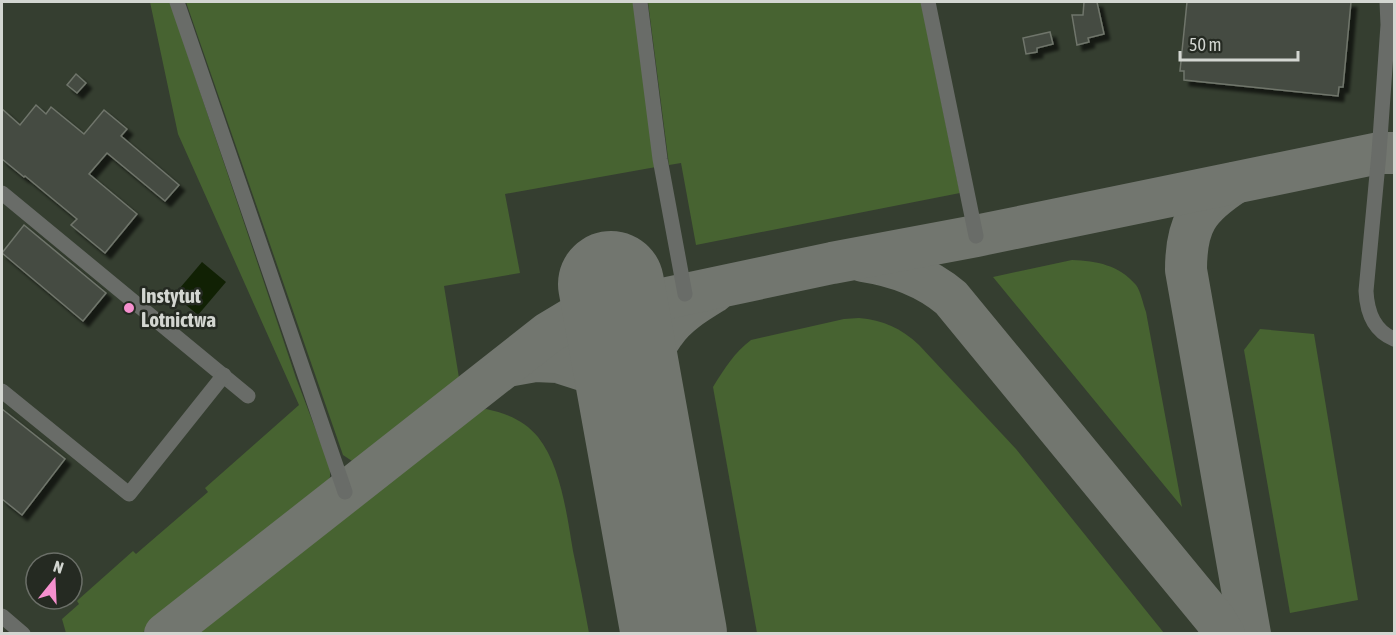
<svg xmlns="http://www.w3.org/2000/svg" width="1396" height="635" viewBox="0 0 1396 635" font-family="'Asap Condensed',sans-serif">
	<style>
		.built { fill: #353e30; fill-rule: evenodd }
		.green { fill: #476331 }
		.water { fill: #112104 }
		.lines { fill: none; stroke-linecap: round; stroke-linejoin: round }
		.taxiway { stroke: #72766f; stroke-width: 42 }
		.runway { stroke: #72766f; stroke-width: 106 }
		.building { fill: #454b42; stroke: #6f756b; stroke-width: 1.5; filter: url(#shadow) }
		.minor { stroke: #696c68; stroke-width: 15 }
		.poi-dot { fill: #f690cf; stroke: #252a22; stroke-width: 2 }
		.labels { text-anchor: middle; stroke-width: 5; stroke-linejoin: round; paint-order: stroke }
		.poi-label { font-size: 21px; font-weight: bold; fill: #d3d6d1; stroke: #252a22; text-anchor: start }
	</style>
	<defs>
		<filter id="shadow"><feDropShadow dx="5.5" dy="5.5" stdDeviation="1.5" flood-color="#0009"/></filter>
	</defs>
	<rect width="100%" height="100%" fill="#2f342b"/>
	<path class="built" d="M2 2H1394V633H2ZM36 563H72V599H36Z"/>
	<g class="green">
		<polygon points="150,2 170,2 296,378 330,467 330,477 324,490 142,633 66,633 62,619 79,604 77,601 79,599 133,551 136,554 208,492 205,488 299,405 178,134"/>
		<polygon points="186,2 636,2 656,167 505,194 520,273 444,286 460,384 362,460 352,461 343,455"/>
		<polygon points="648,2 921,2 960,193 696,245 681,163 669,165"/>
		<path d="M1072 260C1097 261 1119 265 1136 285 1141 292 1143 304 1146 312L1182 507 993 277Z"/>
		<path d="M859 318C883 320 901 328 919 345L1016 449 1164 633H757L713 387C724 369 734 353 751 340L844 319Z"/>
		<polygon points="1260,329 1314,334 1358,600 1290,613 1244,350"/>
		<path d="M486 409C506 413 525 421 538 437 561 466 567 516 573 551 579 579 584 606 589 633H188L469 413Z"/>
	</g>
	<polygon class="water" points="202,262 226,282 198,315 174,295"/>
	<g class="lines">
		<g class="taxiway">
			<path d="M1235 183C1197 208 1186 224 1186 270L1250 634"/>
			<path d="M863 261C896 266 925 276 951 298L1215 619 1224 634"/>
			<polyline points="507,366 535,361 558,362 586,371 610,384 636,421"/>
			<path d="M636 421C642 392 646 357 664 333 676 315 696 303 714 292"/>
			<polyline points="165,634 548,333 573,318 832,263 976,236 1379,153 1394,153"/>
		</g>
		<polyline class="runway" points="611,284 674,634"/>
	</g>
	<g class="building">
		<polygon points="1084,2 1097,2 1104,34 1088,38 1089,42 1077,45 1072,15 1083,15"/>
		<polygon points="1187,2 1351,2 1343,87 1339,87 1338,96 1184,80 1184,71 1180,71"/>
		<polygon points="1050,32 1053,44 1037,48 1037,52 1026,54 1023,38"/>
		<polygon points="76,74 86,83 77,93 67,85"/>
		<polygon points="36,105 46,114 51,107 84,134 104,110 127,129 121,136 179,185 165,201 107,153 89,174 137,214 105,253 71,225 77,219 25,176 24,177 2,159 2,109 20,125"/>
		<polygon points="24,225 106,293 83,321 2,253"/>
		<polygon points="2,409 65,459 22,515 2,499"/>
	</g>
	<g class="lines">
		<g class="minor">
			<polyline points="177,2 345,492"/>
			<polyline points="640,2 660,159 685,294"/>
			<polyline points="928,2 976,236"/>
			<path d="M1387 2 1388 25 1379 153 1366 291C1367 312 1374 331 1394 339"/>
			<polyline points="2,193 248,396"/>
			<polyline points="2,391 129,494 224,375"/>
			<polyline points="2,616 23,634"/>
		</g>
	</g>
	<circle class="poi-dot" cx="129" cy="308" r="6"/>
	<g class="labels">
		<g class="poi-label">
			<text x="141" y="303">Instytut<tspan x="141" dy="24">Lotnictwa</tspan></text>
		</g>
	</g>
	<rect width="1396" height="635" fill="none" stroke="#d3d6d1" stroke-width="6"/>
	<g transform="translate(54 581) rotate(18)"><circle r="28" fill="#252a22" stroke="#6b6f68" stroke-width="1.5"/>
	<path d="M0-4.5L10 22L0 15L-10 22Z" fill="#f690cf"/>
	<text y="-9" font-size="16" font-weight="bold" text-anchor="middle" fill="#d3d6d1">N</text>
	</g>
	<path d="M1180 51v9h118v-9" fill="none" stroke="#d3d6d1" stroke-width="3"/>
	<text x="1189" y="51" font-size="18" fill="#d3d6d1" stroke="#252a22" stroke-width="4.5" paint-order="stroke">50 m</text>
</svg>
